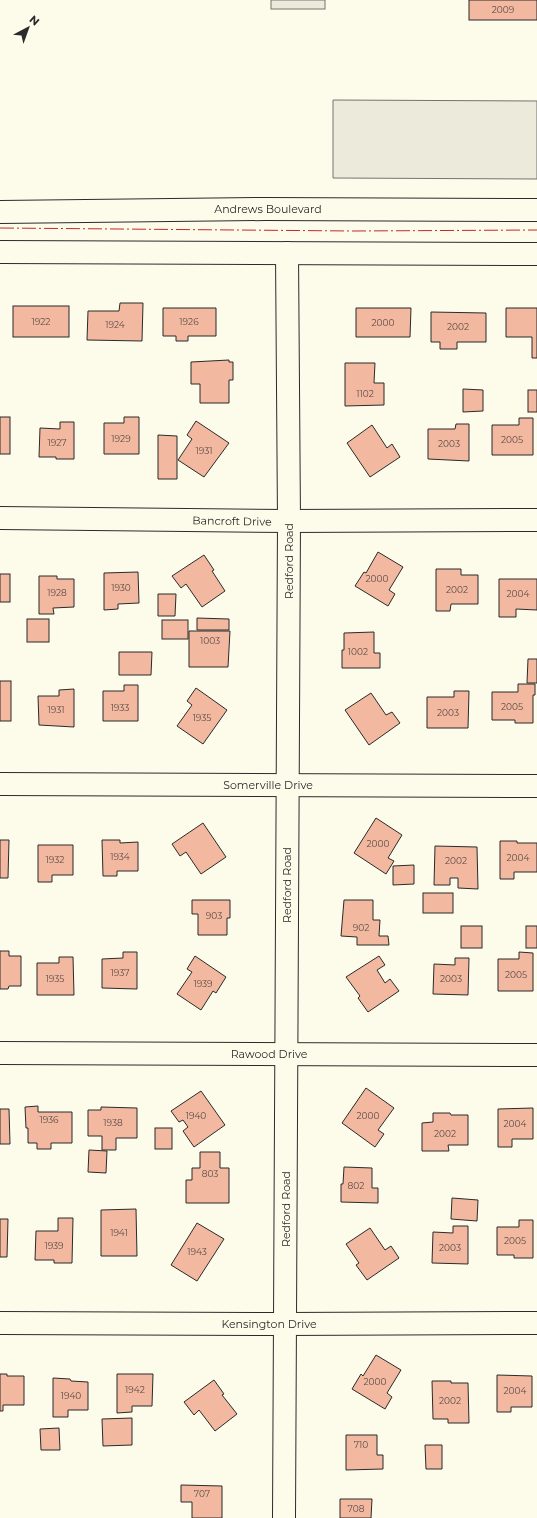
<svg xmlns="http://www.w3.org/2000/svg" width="537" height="1518" viewBox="0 0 537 1518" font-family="Montserrat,sans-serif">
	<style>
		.green { fill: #ecebdb; stroke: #74746e }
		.parking { fill: #eceadb; stroke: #74746e }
		.building { fill: #f2b8a0; stroke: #2b2b2b }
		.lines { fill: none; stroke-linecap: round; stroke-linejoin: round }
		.minor-casing { stroke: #2b2b2b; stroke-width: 24 }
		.minor { stroke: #fdfbea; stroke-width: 22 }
		.power { stroke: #c62828; stroke-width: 1; stroke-dasharray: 14 3 2 3; stroke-linecap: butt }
		.labels { text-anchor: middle; stroke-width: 3; stroke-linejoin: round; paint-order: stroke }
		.number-label { font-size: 9px; fill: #5d4e48 }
		.street-label { font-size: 11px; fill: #2b2b2b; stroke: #fdfbea }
	</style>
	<rect width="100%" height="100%" fill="#fdfbea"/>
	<rect class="green" x="271" y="0" width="54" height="9"/>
	<polygon class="parking" points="333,100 537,101 537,179 333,178"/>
	<g class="building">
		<rect x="469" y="0" width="68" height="20"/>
		<polygon points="120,303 143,303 142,341 87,340 88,311 119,311"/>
		<rect x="13" y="306" width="56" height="31"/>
		<polygon points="163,308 216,308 216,336 188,336 188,341 176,341 176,336 163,336"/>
		<polygon points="356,308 411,308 410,337 356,337"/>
		<polygon points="506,308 537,308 537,358 532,358 532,337 506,337"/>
		<polygon points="431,312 486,313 486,342 457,342 457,349 440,349 440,342 431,342"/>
		<polygon points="229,360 229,362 233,362 233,380 229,380 229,403 200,403 200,384 191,384 191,362"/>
		<polygon points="345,363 375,363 374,383 384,383 384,405 345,406"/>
		<polygon points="463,389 483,390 483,411 463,412"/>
		<rect x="528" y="390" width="9" height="22"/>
		<rect x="0" y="417" width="10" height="37"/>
		<polygon points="124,417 139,417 139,454 104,454 104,423 124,423"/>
		<polygon points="519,418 533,418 533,455 492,455 492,425 519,425"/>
		<polygon points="196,421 229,443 204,477 178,460 192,439 187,435"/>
		<polygon points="60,422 74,422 74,459 56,459 56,457 39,457 40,428 60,429"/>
		<polygon points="456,424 469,424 469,461 428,459 428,429 455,429"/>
		<polygon points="372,425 387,448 392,444 400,457 370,477 347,443"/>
		<polygon points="158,435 177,436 177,479 158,479"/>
		<polygon points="378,552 403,567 389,590 395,594 388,606 355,586 364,572 366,573"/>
		<polygon points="204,555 214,570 212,571 225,591 202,607 186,584 181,588 172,576"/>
		<polygon points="436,569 461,569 461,575 478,575 478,604 451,604 450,611 436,611"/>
		<polygon points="138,572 139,603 118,604 118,609 104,610 104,573"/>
		<rect x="0" y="574" width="10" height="28"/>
		<polygon points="39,576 57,576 57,579 74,579 74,607 53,608 54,614 39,614"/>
		<polygon points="499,579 537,579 537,610 516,609 516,617 499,617"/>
		<polygon points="158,594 176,594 175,616 158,616"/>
		<polygon points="197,618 229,619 229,630 197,630"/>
		<rect x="27" y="619" width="22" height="23"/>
		<rect x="162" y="620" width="26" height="19"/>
		<polygon points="189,631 230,631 228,667 189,667"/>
		<polygon points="374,632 374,653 380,653 380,668 342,668 342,650 344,650 344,633"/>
		<polygon points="119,652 152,652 151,675 119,675"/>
		<polygon points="528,659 537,659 537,683 527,683"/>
		<rect x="0" y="681" width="11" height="40"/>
		<polygon points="518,684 535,684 535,695 533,695 533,723 515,723 515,720 492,720 492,692 518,692"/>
		<polygon points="124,685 138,685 138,721 103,721 103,691 124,691"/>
		<polygon points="196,688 227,710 203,744 177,726 192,705 187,701"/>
		<polygon points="74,689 74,727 39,725 38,696 59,696 59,690"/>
		<polygon points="454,691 469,691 468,728 427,728 427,697 454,697"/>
		<polygon points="371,693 386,715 392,712 400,723 369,745 345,710"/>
		<polygon points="376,818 402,835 388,858 394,861 386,874 354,853"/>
		<polygon points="203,823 226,857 201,874 186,852 180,856 172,844"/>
		<polygon points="0,840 9,840 8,878 0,878"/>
		<polygon points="102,840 120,840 120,843 138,842 138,871 117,871 117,876 103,876"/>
		<polygon points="500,841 517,841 517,843 537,843 537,872 514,872 514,879 500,879"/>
		<polygon points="38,845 73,845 73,875 52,875 52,882 38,882"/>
		<polygon points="435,846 477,847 478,889 458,888 458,878 450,878 450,885 434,885"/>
		<polygon points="414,865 414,884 393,885 393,866"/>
		<rect x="423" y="893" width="30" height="20"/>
		<polygon points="192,900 230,900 230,918 227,918 227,935 198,935 198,914 192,914"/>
		<polygon points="344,900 373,900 373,920 380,920 379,936 388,936 389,945 357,945 357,937 341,936"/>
		<rect x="461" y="926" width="21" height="22"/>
		<rect x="526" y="926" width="11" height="22"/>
		<polygon points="0,951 9,951 9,956 21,956 21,986 9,986 8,989 0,989"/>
		<polygon points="123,952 137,952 137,989 102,988 102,959 123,958"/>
		<polygon points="519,952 533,953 533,991 498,991 498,959 519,959"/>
		<polygon points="195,956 226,977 216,993 213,991 201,1010 177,994 192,972 187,969"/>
		<polygon points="379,956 385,965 377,970 385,983 390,979 399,991 368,1012 358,998 360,996 346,977"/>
		<polygon points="59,957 73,957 74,995 37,995 37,963 59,963"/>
		<polygon points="455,958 469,958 468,995 433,994 434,964 455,965"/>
		<polygon points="366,1088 394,1108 378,1130 384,1134 375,1147 342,1123"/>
		<polygon points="201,1091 225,1125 194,1147 183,1131 188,1127 183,1120 179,1122 171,1111"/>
		<polygon points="38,1106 38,1112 72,1112 72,1143 51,1143 51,1149 37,1149 37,1143 28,1143 28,1128 26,1128 25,1107"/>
		<polygon points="101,1107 137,1108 137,1138 116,1138 116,1150 102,1150 102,1136 88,1136 88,1110 101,1110"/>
		<polygon points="533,1108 533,1139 512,1139 512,1147 498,1147 498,1109"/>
		<polygon points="0,1109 9,1109 10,1144 0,1144"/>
		<polygon points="433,1113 450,1113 451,1115 468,1115 468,1145 448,1145 449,1151 422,1151 422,1123 433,1122"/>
		<rect x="155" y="1128" width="17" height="21"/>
		<polygon points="89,1150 107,1151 106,1173 88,1172"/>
		<polygon points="200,1152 220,1152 220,1168 229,1168 229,1203 186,1203 186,1180 192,1180 192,1168 200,1168"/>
		<polygon points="344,1167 372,1168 372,1188 378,1188 378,1203 341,1202 341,1184 343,1184"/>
		<polygon points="452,1198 478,1200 477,1221 451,1219"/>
		<polygon points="136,1209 137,1256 101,1256 101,1210"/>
		<polygon points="58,1218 73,1218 72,1263 54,1263 54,1260 35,1260 36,1231 58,1231"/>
		<polygon points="0,1219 8,1219 7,1257 0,1257"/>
		<polygon points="519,1220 533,1220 533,1258 514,1258 514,1255 497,1255 497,1227 519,1227"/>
		<polygon points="197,1223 224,1239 197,1281 171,1265"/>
		<polygon points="453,1226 468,1226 468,1264 432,1263 433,1232 453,1233"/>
		<polygon points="370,1228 385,1250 391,1246 399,1258 367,1280 356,1265 359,1263 346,1244"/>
		<polygon points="376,1355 401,1370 387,1393 392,1397 385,1409 352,1389 361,1374 363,1376"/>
		<polygon points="0,1374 7,1374 7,1376 24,1376 24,1405 3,1405 3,1411 0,1411"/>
		<polygon points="117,1374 153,1374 152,1406 132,1406 132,1412 117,1413"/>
		<polygon points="497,1375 532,1376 532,1407 511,1407 511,1412 497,1412"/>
		<polygon points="53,1378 70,1379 71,1381 88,1382 88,1410 68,1410 68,1417 53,1417"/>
		<polygon points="214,1380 224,1394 222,1395 237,1414 215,1431 199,1410 194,1415 184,1402"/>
		<polygon points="432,1381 451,1381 451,1383 468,1383 469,1423 448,1423 448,1419 433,1419"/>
		<polygon points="132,1418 132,1445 103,1446 102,1419"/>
		<polygon points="59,1428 60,1450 41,1450 40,1429"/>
		<polygon points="346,1435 377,1435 377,1455 383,1455 383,1469 346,1470"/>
		<polygon points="425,1445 442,1445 442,1469 426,1469"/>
		<polygon points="181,1485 222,1486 222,1518 192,1518 192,1502 181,1502"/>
		<polygon points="340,1499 372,1499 371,1518 340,1518"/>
	</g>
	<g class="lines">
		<defs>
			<g id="minor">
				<polyline points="0,212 265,209 537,210"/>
				<polyline points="0,252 537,254"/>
				<polyline points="0,518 289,521 537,520"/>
				<polyline points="0,784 537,786"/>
				<polyline points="0,1053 537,1055"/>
				<polyline points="0,1323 285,1324 537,1323"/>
				<polyline points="284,1518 289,521 287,253"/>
			</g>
		</defs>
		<use href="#minor" class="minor-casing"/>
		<use href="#minor" class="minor"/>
		<polyline class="power" points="0,228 353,231 537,230"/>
	</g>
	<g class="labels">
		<g class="number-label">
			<text x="503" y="13">2009</text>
			<text x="41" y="325">1922</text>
			<text x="189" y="325">1926</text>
			<text x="383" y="326">2000</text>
			<text x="115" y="328">1924</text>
			<text x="458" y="330">2002</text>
			<text x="365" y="397">1102</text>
			<text x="121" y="442">1929</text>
			<text x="512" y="443">2005</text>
			<text x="57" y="446">1927</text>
			<text x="449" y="447">2003</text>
			<text x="204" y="454">1931</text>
			<text x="377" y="582">2000</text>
			<text x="121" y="591">1930</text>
			<text x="457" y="593">2002</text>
			<text x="57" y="596">1928</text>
			<text x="518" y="597">2004</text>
			<text x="210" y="644">1003</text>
			<text x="358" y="655">1002</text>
			<text x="512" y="710">2005</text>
			<text x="120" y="711">1933</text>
			<text x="56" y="713">1931</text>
			<text x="448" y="716">2003</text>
			<text x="202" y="721">1935</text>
			<text x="378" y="847">2000</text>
			<text x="120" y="860">1934</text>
			<text x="518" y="861">2004</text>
			<text x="55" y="863">1932</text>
			<text x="456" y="864">2002</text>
			<text x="214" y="919">903</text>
			<text x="361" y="931">902</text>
			<text x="120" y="976">1937</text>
			<text x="516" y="978">2005</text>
			<text x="55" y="982">1935</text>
			<text x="451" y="982">2003</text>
			<text x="203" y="987">1939</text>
			<text x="196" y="1119">1940</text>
			<text x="368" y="1119">2000</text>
			<text x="49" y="1123">1936</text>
			<text x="113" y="1126">1938</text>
			<text x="515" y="1127">2004</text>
			<text x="445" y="1137">2002</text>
			<text x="210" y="1177">803</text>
			<text x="356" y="1189">802</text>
			<text x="119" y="1236">1941</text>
			<text x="515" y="1244">2005</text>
			<text x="54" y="1249">1939</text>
			<text x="450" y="1251">2003</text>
			<text x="197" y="1255">1943</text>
			<text x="375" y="1385">2000</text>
			<text x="135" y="1393">1942</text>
			<text x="515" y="1394">2004</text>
			<text x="71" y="1399">1940</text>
			<text x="450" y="1404">2002</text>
			<text x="361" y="1448">710</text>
			<text x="202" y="1497">707</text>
			<text x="356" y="1512">708</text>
		</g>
		<g class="street-label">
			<text x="268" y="213">Andrews Boulevard</text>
			<text transform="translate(232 521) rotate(1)" y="4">Bancroft Drive</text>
			<text transform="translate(289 561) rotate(-90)" y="4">Redford Road</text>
			<text x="268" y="789">Somerville Drive</text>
			<text transform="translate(287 885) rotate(-90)" y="4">Redford Road</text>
			<text x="269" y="1058">Rawood Drive</text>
			<text transform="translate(286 1209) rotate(-90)" y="4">Redford Road</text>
			<text x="269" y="1328">Kensington Drive</text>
		</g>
	</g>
	<g transform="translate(28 28) rotate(41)" stroke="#fdfbea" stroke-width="3" paint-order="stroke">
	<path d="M0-3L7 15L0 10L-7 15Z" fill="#2b2b2b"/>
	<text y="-6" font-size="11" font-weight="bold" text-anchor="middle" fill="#2b2b2b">N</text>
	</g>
</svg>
